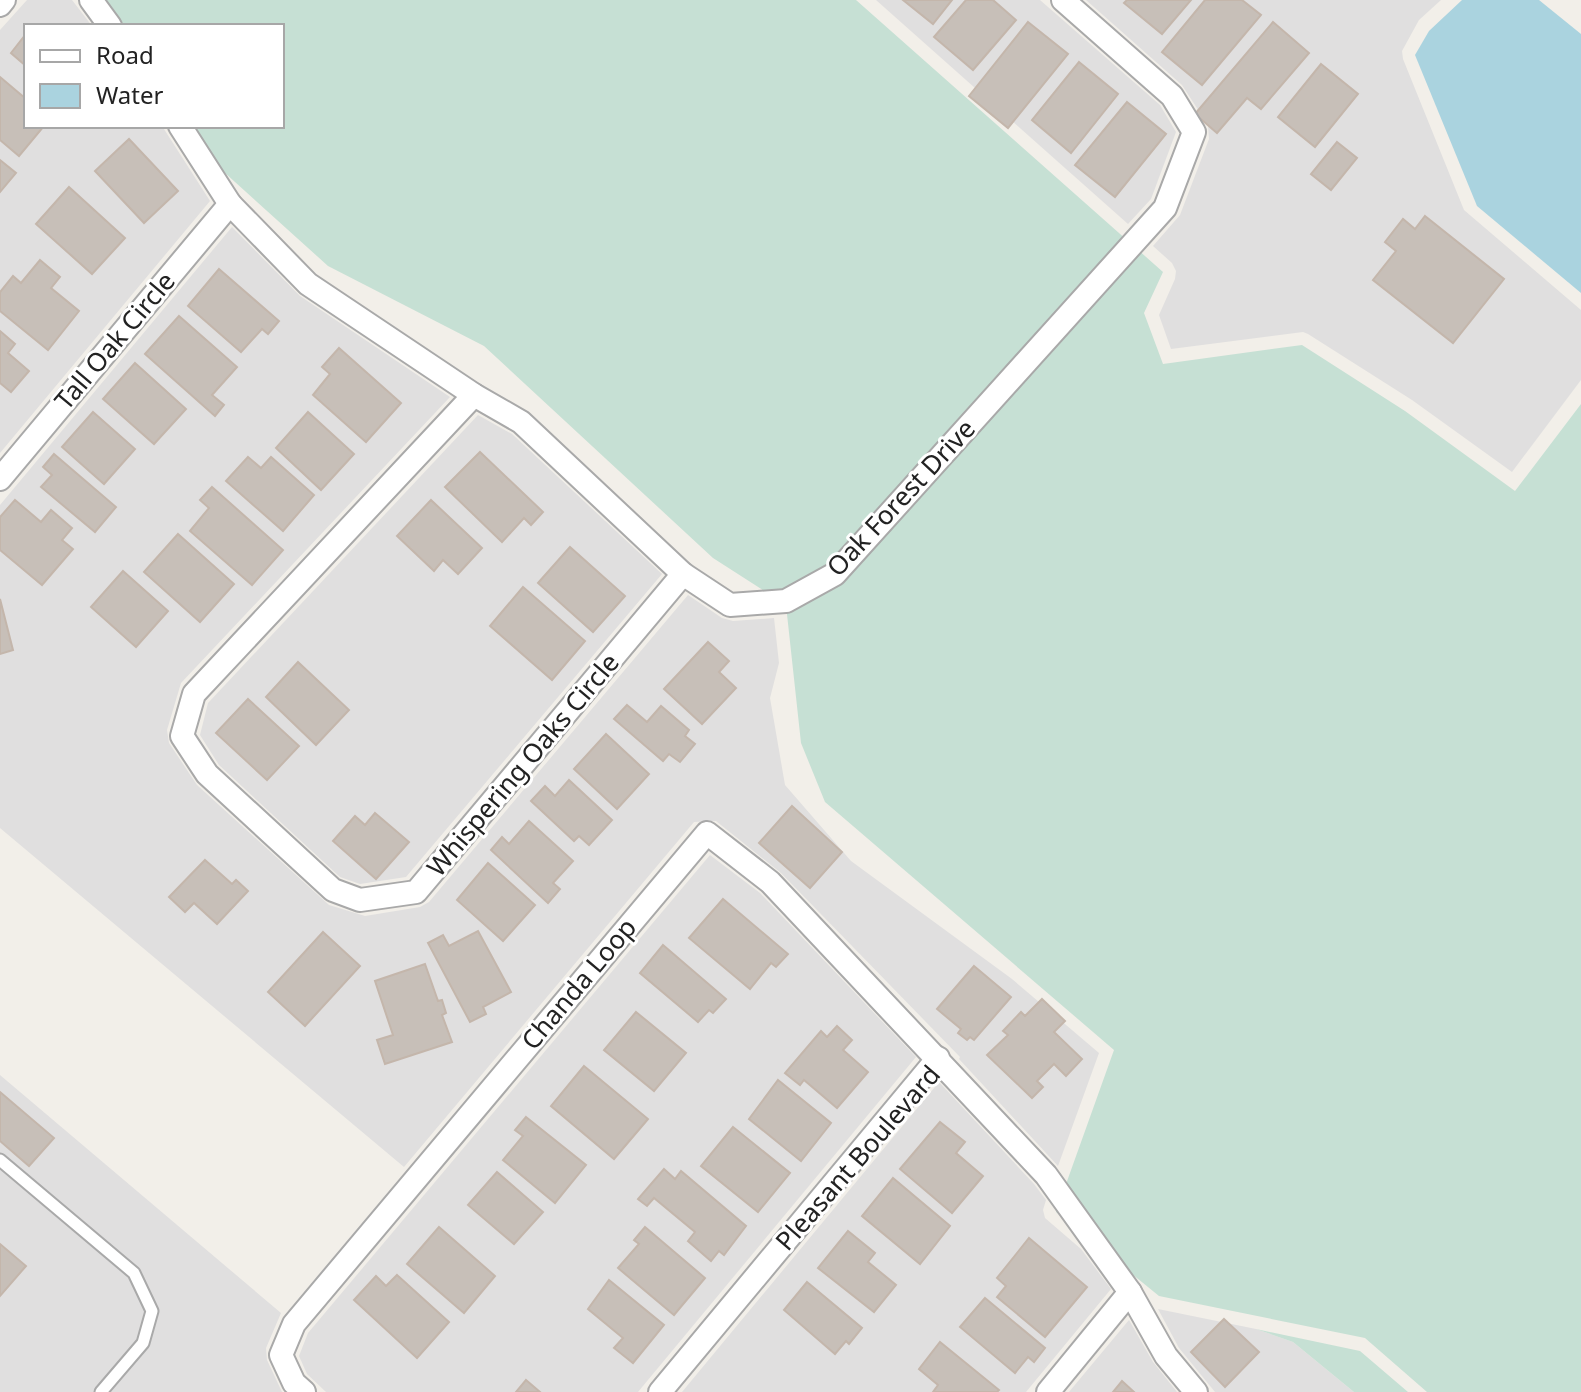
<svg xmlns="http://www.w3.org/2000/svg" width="1581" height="1392" viewBox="0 0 1581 1392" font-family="'Noto Sans',sans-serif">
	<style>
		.residential { fill: #e0dfdf }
		.wetland { fill: #c6e0d4 }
		.water { fill: #aad3df }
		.building { fill: #c7bfb8; stroke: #c4b6ab; stroke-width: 2 }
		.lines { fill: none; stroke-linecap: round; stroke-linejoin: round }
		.lane-casing { stroke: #a9a9a9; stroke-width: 15 }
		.street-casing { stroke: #a9a9a9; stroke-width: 26 }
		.lane { stroke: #fff; stroke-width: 11 }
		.street { stroke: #fff; stroke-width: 22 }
		.labels { text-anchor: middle; stroke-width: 6; stroke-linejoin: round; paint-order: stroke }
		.street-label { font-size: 26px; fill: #222; stroke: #fff }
	</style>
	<rect width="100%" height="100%" fill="#f2efe9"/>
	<g class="residential">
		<polygon points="27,0 72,0 92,26 26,26 26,126 162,126 210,201 0,453 0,30"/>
		<polygon points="876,0 1040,0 1160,105 1176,132 1151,199 1128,224"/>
		<polygon points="1086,0 1441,0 1419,20 1402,51 1403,59 1464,210 1581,310 1581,380 1512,472 1412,400 1308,334 1303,332 1171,349 1159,315 1175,279 1176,271 1172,263 1153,246 1180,215 1209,139 1208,125 1182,85"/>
		<polygon points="232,227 300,296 450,397 181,683 167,730 169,743 197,785 329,905 365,916 420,907 429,902 688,595 722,618 733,621 774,618 779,663 770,698 785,785 851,861 1012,979 1099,1053 1058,1166 959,1059 960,1057 781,873 716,821 694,822 404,1167 0,828 0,505"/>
		<polygon points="478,415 512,434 662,574 406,877 360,884 340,877 219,765 200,735 208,703"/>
		<polygon points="710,855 760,893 916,1057 638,1392 326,1392 307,1374 299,1356 308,1333"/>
		<polygon points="0,1075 281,1313 266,1348 267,1360 282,1392 0,1392"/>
		<polygon points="939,1082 1034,1184 1046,1200 1043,1210 1045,1218 1081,1249 1111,1289 1026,1392 682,1392"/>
		<polygon points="1158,1309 1256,1329 1293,1342 1354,1392 1215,1392 1179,1348"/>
		<polygon points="1129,1320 1153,1362 1177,1392 1069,1392"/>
	</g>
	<g class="wetland">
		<polygon points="98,0 856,0 1163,272 1144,313 1163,364 1302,345 1405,411 1515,491 1581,404 1581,1392 1427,1392 1365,1338 1159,1296 1056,1212 1114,1050 825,802 801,743 786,605 713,558 484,346 328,266 193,144 181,126 282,126 282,26 115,26"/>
		<polygon points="1256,1329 1360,1351 1408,1392 1354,1392 1293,1342"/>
	</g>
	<polygon class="water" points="1462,0 1539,0 1581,34 1581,293 1477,206 1415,55 1429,31"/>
	<g class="building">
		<polygon points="903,0 952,0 933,24"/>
		<polygon points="966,0 993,0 1016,20 973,70 934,37"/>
		<polygon points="1127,0 1191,0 1162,34 1124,3"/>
		<polygon points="1205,0 1242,0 1261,15 1202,85 1162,52"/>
		<polygon points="1028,22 1068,54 1008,128 969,96"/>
		<polygon points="1273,22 1309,53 1261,109 1247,98 1217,133 1195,114"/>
		<polygon points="26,34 26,66 11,53"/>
		<polygon points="1079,62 1118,94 1071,153 1032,120"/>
		<polygon points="1321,64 1358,94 1315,147 1278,117"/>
		<polygon points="0,77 26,99 26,126 44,126 19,156 0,140"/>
		<polygon points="1127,102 1166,134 1115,197 1075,165"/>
		<polygon points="129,139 178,191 144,223 95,171"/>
		<polygon points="1337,142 1357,158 1331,190 1311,174"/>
		<polygon points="0,160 16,173 0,192"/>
		<polygon points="69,187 125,238 92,274 36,224"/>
		<polygon points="1425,216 1504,279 1453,343 1373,280 1396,251 1385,242 1403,219 1415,229"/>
		<polygon points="40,260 60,277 51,288 79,311 48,350 0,311 0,292 13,276 21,283"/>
		<polygon points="219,269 279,321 268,334 262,329 241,352 188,306"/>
		<polygon points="179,316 237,367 212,395 224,405 215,416 145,354"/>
		<polygon points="0,331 15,344 8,353 29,371 11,392 0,383"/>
		<polygon points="339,348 401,403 366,442 313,395 330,374 322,367"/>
		<polygon points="135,363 186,409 154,444 103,399"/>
		<polygon points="93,412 135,449 104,484 62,447"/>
		<polygon points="308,412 354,454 321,490 276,448"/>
		<polygon points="480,452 543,512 531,525 524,518 502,542 445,487"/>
		<polygon points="54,454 116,507 95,532 41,487 52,475 43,467"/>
		<polygon points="248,457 261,468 271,457 314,495 283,531 226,481"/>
		<polygon points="212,487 283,550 252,585 190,531 209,508 200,500"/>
		<polygon points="15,500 41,522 51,510 72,528 62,540 73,549 42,585 0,550 0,517"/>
		<polygon points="431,500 482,548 458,574 443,560 434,571 397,536"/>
		<polygon points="178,534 234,584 200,622 144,572"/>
		<polygon points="570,547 625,596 593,632 538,583"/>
		<polygon points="123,571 168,611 136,647 91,607"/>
		<polygon points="523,587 585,641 552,680 490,626"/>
		<polygon points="0,599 13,650 0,654"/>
		<polygon points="708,642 729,661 719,672 736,688 702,724 664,689"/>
		<polygon points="298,662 349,710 316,745 266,697"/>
		<polygon points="248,699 299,746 267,780 216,733"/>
		<polygon points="627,705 647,722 661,706 689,730 685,736 695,744 680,762 669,754 663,761 614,719"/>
		<polygon points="606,734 649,774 617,809 574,769"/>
		<polygon points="569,780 612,820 589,845 579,836 574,841 531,801 545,786 555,796"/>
		<polygon points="792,806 842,852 810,888 759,843"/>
		<polygon points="375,813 409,842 376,879 333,841 355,816 365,825"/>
		<polygon points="529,821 573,861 553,883 560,889 548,903 491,850 502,837 509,844"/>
		<polygon points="205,860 232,884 236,880 248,891 217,924 194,903 185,912 169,897"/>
		<polygon points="488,863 535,905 503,941 457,900"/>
		<polygon points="723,899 788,954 776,967 771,963 750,989 689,938"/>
		<polygon points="478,931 511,992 483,1007 486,1014 470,1022 428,943 443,935 449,946"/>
		<polygon points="323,932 360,966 305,1026 268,992"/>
		<polygon points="663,945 726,999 713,1013 709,1010 698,1022 640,973"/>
		<polygon points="425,964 438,1001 442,1000 446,1013 442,1015 452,1042 385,1064 377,1040 393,1035 375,981"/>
		<polygon points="974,966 1011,997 974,1040 970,1037 967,1040 958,1033 961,1029 937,1009"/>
		<polygon points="1042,999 1065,1021 1054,1032 1082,1059 1066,1076 1054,1064 1037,1081 1043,1087 1032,1098 987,1055 1008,1035 1003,1031 1021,1012 1025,1016"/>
		<polygon points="636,1012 686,1053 654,1091 604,1050"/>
		<polygon points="837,1026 852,1040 843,1050 868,1072 837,1108 804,1080 800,1085 785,1073 821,1031 827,1037"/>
		<polygon points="584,1066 648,1119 614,1159 551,1106"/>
		<polygon points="778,1080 831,1123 801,1161 749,1119"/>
		<polygon points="0,1092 54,1138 29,1166 0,1141"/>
		<polygon points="526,1117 586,1165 555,1203 503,1160 523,1136 515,1130"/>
		<polygon points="940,1122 965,1142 956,1153 983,1176 952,1213 900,1169"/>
		<polygon points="733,1127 790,1173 758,1212 701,1166"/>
		<polygon points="664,1169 675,1179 681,1171 746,1226 724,1255 719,1251 711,1261 688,1241 695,1232 654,1198 647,1206 638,1199"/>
		<polygon points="497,1172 543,1212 514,1244 468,1205"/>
		<polygon points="893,1178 950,1226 920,1264 862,1216"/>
		<polygon points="439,1227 495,1276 464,1313 407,1264"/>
		<polygon points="645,1227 705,1278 674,1315 618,1268 639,1244 634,1240"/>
		<polygon points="848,1231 875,1253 868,1262 896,1285 874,1312 818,1268"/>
		<polygon points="1029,1238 1087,1287 1045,1337 997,1297 1006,1286 997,1278"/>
		<polygon points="0,1244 26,1266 0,1296"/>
		<polygon points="397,1275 449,1322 417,1358 354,1300 376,1276 386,1286"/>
		<polygon points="609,1280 664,1325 633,1363 614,1348 623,1338 588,1309"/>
		<polygon points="807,1282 862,1328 849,1344 846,1341 835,1354 784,1310"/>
		<polygon points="985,1298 1045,1348 1034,1362 1028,1357 1015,1373 960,1327"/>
		<polygon points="1224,1319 1259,1352 1225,1387 1191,1352"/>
		<polygon points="940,1342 999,1390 997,1392 933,1392 938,1385 919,1369"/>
		<polygon points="526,1380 540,1392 516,1392"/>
		<polygon points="1122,1381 1134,1392 1113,1392"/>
	</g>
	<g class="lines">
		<defs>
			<polyline id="lane" points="0,1160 134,1273 152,1311 143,1343 101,1392"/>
			<g id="street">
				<polyline points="91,0 110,26"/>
				<polyline points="0,5 4,0"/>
				<polyline points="180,126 230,204 308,284 474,395 521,422 683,574 730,605 786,601 835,574 1165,208 1194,132 1172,96 1063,0"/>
				<polyline points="474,395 194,694 182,736 207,774 333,890 360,900 416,892 683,574"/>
				<polyline points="0,479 230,204"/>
				<polyline points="304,1392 294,1383 281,1355 294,1324 707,833 770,882 1046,1175 1130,1292 1166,1356 1196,1392"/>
				<polyline points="660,1392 938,1058"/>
				<polyline points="1048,1392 1130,1292"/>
			</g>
		</defs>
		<use href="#lane" class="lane-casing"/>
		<use href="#street" class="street-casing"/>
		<use href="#lane" class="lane"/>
		<use href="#street" class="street"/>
	</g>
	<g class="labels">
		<g class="street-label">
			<text transform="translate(115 341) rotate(-50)" y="9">Tall Oak Circle</text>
			<text transform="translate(901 498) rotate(-47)" y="9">Oak Forest Drive</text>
			<text transform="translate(523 765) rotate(-50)" y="9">Whispering Oaks Circle</text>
			<text transform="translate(579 984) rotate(-50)" y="9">Chanda Loop</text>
			<text transform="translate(858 1158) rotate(-49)" y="9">Pleasant Boulevard</text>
		</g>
	</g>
	<rect x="24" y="24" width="260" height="104" fill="#ffffff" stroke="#a7a7a7" stroke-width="2"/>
	<rect x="40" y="50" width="40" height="12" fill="#ffffff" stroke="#a7a7a7" stroke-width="2"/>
	<text x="96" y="64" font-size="24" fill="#222222">Road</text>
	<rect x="40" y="84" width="40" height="24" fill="#aad3df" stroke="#a7a7a7" stroke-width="2"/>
	<text x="96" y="104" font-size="24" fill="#222222">Water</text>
</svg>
